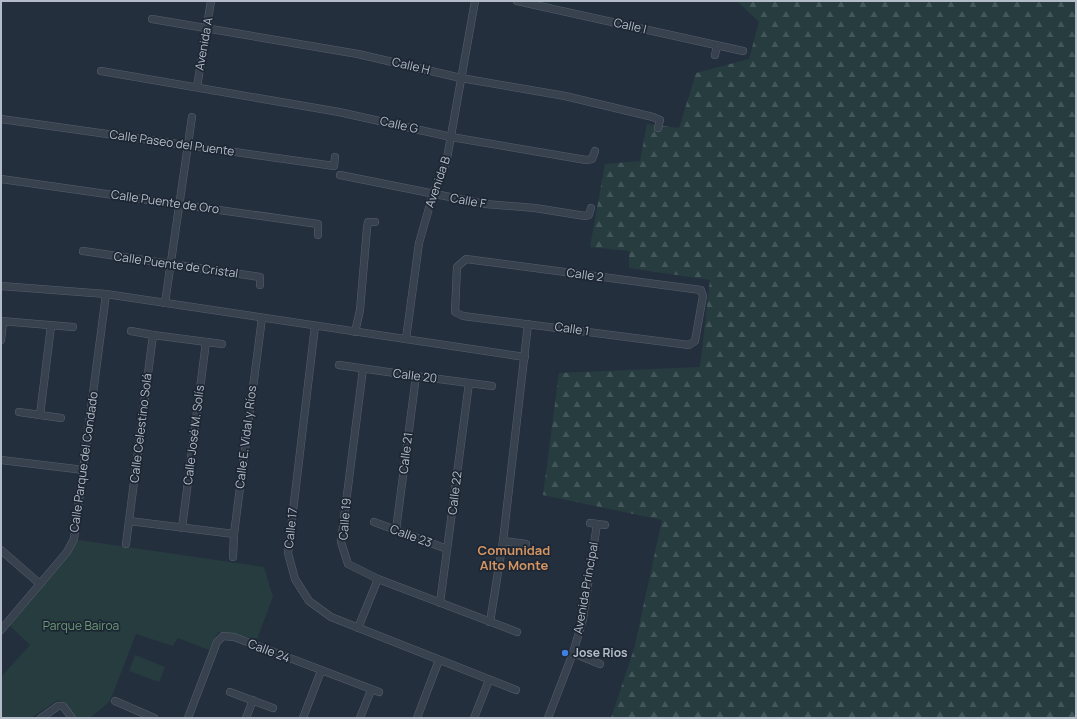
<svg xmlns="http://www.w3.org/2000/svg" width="1077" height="719" viewBox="0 0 1077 719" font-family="Manrope,sans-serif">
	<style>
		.green { fill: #263c3f }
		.forest { fill: url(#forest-firs) }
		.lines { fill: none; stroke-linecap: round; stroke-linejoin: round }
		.minor-casing { stroke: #565f6c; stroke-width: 8 }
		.minor { stroke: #38414e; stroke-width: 7 }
		.shop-dot { fill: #3f7fe0; stroke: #1d2633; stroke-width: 1.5 }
		.labels { text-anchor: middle; stroke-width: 3.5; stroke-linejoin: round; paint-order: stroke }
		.street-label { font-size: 12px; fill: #b4bcc9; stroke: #1d2633 }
		.park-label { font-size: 12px; fill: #6b9a76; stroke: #1d2633 }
		.poi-label { font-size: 12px; font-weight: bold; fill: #b4bcc9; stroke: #1d2633; text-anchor: start }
		.neighbourhood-label { font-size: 13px; font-weight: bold; fill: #d59563; stroke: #1d2633 }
	</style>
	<defs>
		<pattern id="forest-firs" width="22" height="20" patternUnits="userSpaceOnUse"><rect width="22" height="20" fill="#263c3f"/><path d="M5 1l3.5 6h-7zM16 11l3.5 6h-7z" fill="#435659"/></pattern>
	</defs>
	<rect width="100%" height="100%" fill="#242f3e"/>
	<g class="green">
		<polygon points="79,540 264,567 273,597 257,639 218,632 209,650 178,638 173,646 136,634 110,701 90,718 78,718 58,700 31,718 1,718 1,677 30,645 10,626"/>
		<polygon points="135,655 165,667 159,682 129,671"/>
	</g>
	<polygon class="forest" points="737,1 1076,1 1076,718 611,718 634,649 662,520 543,495 559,373 700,367 710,280 629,268 629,251 590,247 605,164 640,161 647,124 679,128 696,73 749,59 759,22"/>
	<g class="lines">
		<defs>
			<g id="minor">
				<polyline points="517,1 743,51"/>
				<polyline points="152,19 358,54 461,78 565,96 653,117 660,120 658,128"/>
				<polyline points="715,55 717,46"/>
				<polyline points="101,71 339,112 451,137 586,160 592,159 595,151"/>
				<polyline points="197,87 211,1"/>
				<polyline points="1,119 334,166 335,157"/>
				<polyline points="340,175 485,204 535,208 585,216 589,215 591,208"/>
				<polyline points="1,179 318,224 318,235"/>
				<polyline points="83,251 260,277 260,285"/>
				<polygon points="466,259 701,290 703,296 695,341 689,345 463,316 455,312 457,267"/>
				<polyline points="1,286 106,294 525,357"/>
				<polyline points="165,303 192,117"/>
				<polyline points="1,321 73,327"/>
				<polyline points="315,326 288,553 295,579 309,601 331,617 516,690"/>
				<polyline points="131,331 153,335 222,344"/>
				<polyline points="355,332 360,310 367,228 368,222 375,222"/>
				<polyline points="406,339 419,243 433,194 446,164 475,1"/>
				<polyline points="1,340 3,322"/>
				<polyline points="339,365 416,376 492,386"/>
				<polyline points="363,369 341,542 348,564 378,579 517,632"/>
				<polyline points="19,412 61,418"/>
				<polyline points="40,415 51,326"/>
				<polyline points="1,460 84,470"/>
				<polyline points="129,521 234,534"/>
				<polyline points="374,522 447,549"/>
				<polyline points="590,523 605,525"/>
				<polyline points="182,528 206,342"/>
				<polyline points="396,530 416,376"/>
				<polyline points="503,541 526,544"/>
				<polyline points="126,544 153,335"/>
				<polyline points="1,550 40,584"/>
				<polyline points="233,557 234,534 262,318"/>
				<polyline points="440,603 469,383"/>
				<polyline points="490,622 503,541 528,324"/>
				<polyline points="358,628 378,579"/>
				<polyline points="1,630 67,552 74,539 106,294"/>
				<polyline points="573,653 600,664"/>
				<polyline points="230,692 273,708"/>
				<polyline points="115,701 154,718"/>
				<polyline points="41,718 58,706 63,706 72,718"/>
				<polyline points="188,718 217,642 223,636 234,637 379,692"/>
				<polyline points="246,718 253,700"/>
				<polyline points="303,718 321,671"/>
				<polyline points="360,718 371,690"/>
				<polyline points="417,718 439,660"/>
				<polyline points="474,718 489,680"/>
				<polyline points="548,718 573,653 583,619 597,524"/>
			</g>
		</defs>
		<use href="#minor" class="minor-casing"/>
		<use href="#minor" class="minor"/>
	</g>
	<circle class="shop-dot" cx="565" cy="653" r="4"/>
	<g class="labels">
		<g class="street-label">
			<text transform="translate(630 26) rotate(13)" y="4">Calle I</text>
			<text transform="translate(204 44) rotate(-80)" y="4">Avenida A</text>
			<text transform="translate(411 66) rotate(13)" y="4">Calle H</text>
			<text transform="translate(399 125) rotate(13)" y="4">Calle G</text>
			<text transform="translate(172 143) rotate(8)" y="4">Calle Paseo del Puente</text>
			<text transform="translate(438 182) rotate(-71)" y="4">Avenida B</text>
			<text transform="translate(468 201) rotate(10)" y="4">Calle F</text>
			<text transform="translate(165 202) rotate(8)" y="4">Calle Puente de Oro</text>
			<text transform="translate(176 265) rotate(8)" y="4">Calle Puente de Cristal</text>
			<text transform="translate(585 275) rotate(8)" y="4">Calle 2</text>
			<text transform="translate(572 329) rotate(8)" y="4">Calle 1</text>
			<text transform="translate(415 376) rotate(7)" y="4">Calle 20</text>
			<text transform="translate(141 428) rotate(-83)" y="4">Calle Celestino Solá</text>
			<text transform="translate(194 435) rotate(-83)" y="4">Calle José M. Solís</text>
			<text transform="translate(246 437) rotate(-83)" y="4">Calle E. Vidal y Ríos</text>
			<text transform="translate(406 453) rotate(-83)" y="4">Calle 21</text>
			<text transform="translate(84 462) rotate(-82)" y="4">Calle Parque del Condado</text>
			<text transform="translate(455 493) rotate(-83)" y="4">Calle 22</text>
			<text transform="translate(345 519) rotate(-85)" y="4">Calle 19</text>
			<text transform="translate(291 528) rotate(-84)" y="4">Calle 17</text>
			<text transform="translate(411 536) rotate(20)" y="4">Calle 23</text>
			<text transform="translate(586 588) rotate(-80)" y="4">Avenida Principal</text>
			<text transform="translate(269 651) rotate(21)" y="4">Calle 24</text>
		</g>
		<g class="park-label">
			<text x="81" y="630">Parque Bairoa</text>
		</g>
		<g class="poi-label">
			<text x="573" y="657">Jose Rios</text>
		</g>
		<g class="neighbourhood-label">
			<text x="514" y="555">Comunidad<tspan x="514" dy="15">Alto Monte</tspan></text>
		</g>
	</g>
	<rect width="1077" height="719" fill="none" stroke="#b4bcc9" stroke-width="4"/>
</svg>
